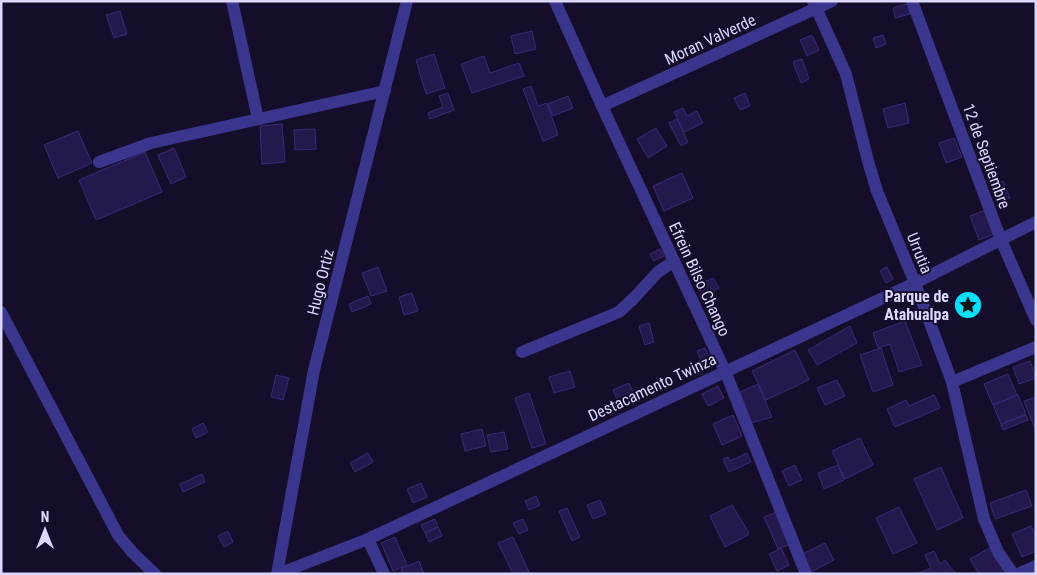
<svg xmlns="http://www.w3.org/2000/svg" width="1037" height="575" viewBox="0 0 1037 575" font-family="'Roboto Condensed',sans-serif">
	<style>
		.building { fill: #24194d; stroke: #3b297b }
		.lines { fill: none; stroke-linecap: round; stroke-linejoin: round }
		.minor { stroke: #3b368d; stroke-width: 12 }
		.tertiary { stroke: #3b368d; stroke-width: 12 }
		.labels { text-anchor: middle; stroke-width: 4; stroke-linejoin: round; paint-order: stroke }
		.street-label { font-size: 16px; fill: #ddd8ff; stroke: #140e2a }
		.poi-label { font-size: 16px; font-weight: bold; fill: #ddd8ff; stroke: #140e2a; text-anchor: end }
	</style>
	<rect width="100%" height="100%" fill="#140e2a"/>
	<g class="building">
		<polygon points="907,4 910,14 895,18 893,8"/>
		<polygon points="120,11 127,34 114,38 106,15"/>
		<polygon points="532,31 536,49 515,54 511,36"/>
		<polygon points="812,35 819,50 807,56 800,40"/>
		<polygon points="883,35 886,44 876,48 873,38"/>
		<polygon points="434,54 445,88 426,94 416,60"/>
		<polygon points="484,56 490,73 519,63 524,76 472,93 461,64"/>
		<polygon points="802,59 809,79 801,83 793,62"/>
		<polygon points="531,86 538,106 547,103 558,135 543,141 523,89"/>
		<polygon points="448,93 454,110 430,119 428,113 443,107 439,96"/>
		<polygon points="745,93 750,106 740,110 734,98"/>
		<polygon points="568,96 573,108 553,116 548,104"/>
		<polygon points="905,103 909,123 888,128 883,109"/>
		<polygon points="683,108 687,116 697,111 703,123 684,132 674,112"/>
		<polygon points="677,119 688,142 681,146 669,123"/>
		<polygon points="282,124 285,162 262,164 260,126"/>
		<polygon points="656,128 667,146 648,158 637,139"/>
		<polygon points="315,129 316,149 295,150 294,130"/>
		<polygon points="78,131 92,163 58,178 44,145"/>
		<polygon points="954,138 962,157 946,163 939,143"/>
		<polygon points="174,148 186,177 171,184 158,155"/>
		<polygon points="145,152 162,192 96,220 79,180"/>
		<polygon points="989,156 993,167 985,170 981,159"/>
		<polygon points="682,173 693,198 664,211 653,186"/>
		<polygon points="1003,181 1010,198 998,203 992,186"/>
		<polygon points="986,210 995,234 979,240 970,216"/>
		<polygon points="921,244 929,265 922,268 913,247"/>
		<polygon points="660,249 664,256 654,261 650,254"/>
		<polygon points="378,267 387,291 371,296 362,273"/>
		<polygon points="887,267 893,279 886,283 880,271"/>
		<polygon points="713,278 719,288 703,296 697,286"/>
		<polygon points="412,293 418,311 404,315 399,297"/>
		<polygon points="368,296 371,304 352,312 349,304"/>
		<polygon points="905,321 922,365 899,372 890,344 878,348 873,333"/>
		<polygon points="649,323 654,342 645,345 639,326"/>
		<polygon points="850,326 857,343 817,365 808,350"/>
		<polygon points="705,348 714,366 694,375 689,365 701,360 697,351"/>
		<polygon points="881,348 893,385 873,392 860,355"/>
		<polygon points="795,350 809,380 766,400 752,371"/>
		<polygon points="1030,361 1036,378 1019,384 1013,367"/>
		<polygon points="570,371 575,387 554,393 549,377"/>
		<polygon points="1008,374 1017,395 993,405 984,384"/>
		<polygon points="276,375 289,378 283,400 271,397"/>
		<polygon points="837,380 845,396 825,405 817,388"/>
		<polygon points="629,383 637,401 621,408 613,390"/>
		<polygon points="758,384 772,417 751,423 740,392"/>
		<polygon points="718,386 724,398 708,406 702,394"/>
		<polygon points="529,393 546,444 532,448 515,398"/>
		<polygon points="934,395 940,408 895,427 887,409 906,400 909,406"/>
		<polygon points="1018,395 1026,414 1001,424 993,405"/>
		<polygon points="1036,397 1036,431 1024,401"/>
		<polygon points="733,415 742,436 722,445 713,424"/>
		<polygon points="1026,415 1028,420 1003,430 1001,425"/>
		<polygon points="203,423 208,432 196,438 192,429"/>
		<polygon points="482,429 486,446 465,451 461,434"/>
		<polygon points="504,432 508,449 491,452 487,435"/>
		<polygon points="860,438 873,465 845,479 832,451"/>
		<polygon points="368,453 373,462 355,472 350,463"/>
		<polygon points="747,453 751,462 729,472 723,459 728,457 730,461"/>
		<polygon points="795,465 802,480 789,486 782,471"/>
		<polygon points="838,465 844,480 824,489 818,473"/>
		<polygon points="941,467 963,518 937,530 914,479"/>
		<polygon points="202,474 205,482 183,492 180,484"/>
		<polygon points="421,483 427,497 413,503 407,489"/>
		<polygon points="1026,490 1032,506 995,519 990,503"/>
		<polygon points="536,496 540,505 529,510 525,501"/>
		<polygon points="600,500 606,514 593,519 587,505"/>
		<polygon points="732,505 748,531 748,535 725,547 710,516"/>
		<polygon points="899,507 917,543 893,554 876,518"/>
		<polygon points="567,508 580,537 572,541 559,511"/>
		<polygon points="776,512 790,544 778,549 764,517"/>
		<polygon points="435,519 438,527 425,533 421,525"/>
		<polygon points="523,519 528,530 519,534 513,523"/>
		<polygon points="1031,526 1036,536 1036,551 1022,557 1012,534"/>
		<polygon points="438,527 442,536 429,542 425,533"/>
		<polygon points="228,531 233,542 224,547 218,536"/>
		<polygon points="395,537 407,565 393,571 381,543"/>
		<polygon points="513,537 530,574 513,574 498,543"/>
		<polygon points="825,543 834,560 809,573 800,555"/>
		<polygon points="993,546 1006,570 1000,574 979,574 970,559"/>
		<polygon points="781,548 789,565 777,571 769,554"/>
		<polygon points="934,551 940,564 945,560 956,574 917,574 931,568 925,555"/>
		<polygon points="419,561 424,574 403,574 401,569"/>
	</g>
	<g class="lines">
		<g class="minor">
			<polyline points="232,1 258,119"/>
			<polyline points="555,1 602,106 725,371 806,574"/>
			<polyline points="813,1 846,74 868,161 877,191 915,283 952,382 984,519 998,552 1013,574"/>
			<polyline points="912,1 1001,240 1036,320"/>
			<polyline points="602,106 832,1"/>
			<polyline points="99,162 151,143 385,91"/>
			<polyline points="1,312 118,535 132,552 155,574"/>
			<polyline points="522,352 619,312 634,298 658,272 674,261"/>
			<polyline points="952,382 1036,347"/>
			<polyline points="368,539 384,574"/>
			<polyline points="278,574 368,539 915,283 1036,222"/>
			<polyline points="1018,574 1036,566"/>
		</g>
		<polyline class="tertiary" points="277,574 314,370 407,1"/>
	</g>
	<defs>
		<symbol id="sight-disc" viewBox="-11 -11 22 22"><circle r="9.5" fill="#04e1ff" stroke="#140e2a"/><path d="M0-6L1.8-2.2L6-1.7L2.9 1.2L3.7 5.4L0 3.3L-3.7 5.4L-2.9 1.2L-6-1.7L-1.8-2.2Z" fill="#111"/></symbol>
	</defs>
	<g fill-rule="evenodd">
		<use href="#sight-disc" x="952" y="289" width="32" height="32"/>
	</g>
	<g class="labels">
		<g class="street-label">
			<text transform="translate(710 39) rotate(-25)" y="6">Moran Valverde</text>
			<text transform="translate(987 156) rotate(70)" y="6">12 de Septiembre</text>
			<text transform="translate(920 253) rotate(68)" y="6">Urrutia</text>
			<text transform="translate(700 279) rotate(65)" y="6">Efrein Bilso Chango</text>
			<text transform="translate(320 282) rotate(-76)" y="6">Hugo Ortiz</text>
			<text transform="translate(652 387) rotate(-25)" y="6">Destacamento Twinza</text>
		</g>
		<g class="poi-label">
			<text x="949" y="302">Parque de<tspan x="949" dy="18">Atahualpa</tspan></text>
		</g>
	</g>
	<rect width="1037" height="575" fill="none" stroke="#ddd8ff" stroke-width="5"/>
	<g transform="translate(45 530)" stroke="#140e2a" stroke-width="4" paint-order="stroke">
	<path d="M0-4L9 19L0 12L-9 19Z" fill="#ddd8ff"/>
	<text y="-8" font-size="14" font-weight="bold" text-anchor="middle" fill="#ddd8ff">N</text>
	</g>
</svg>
